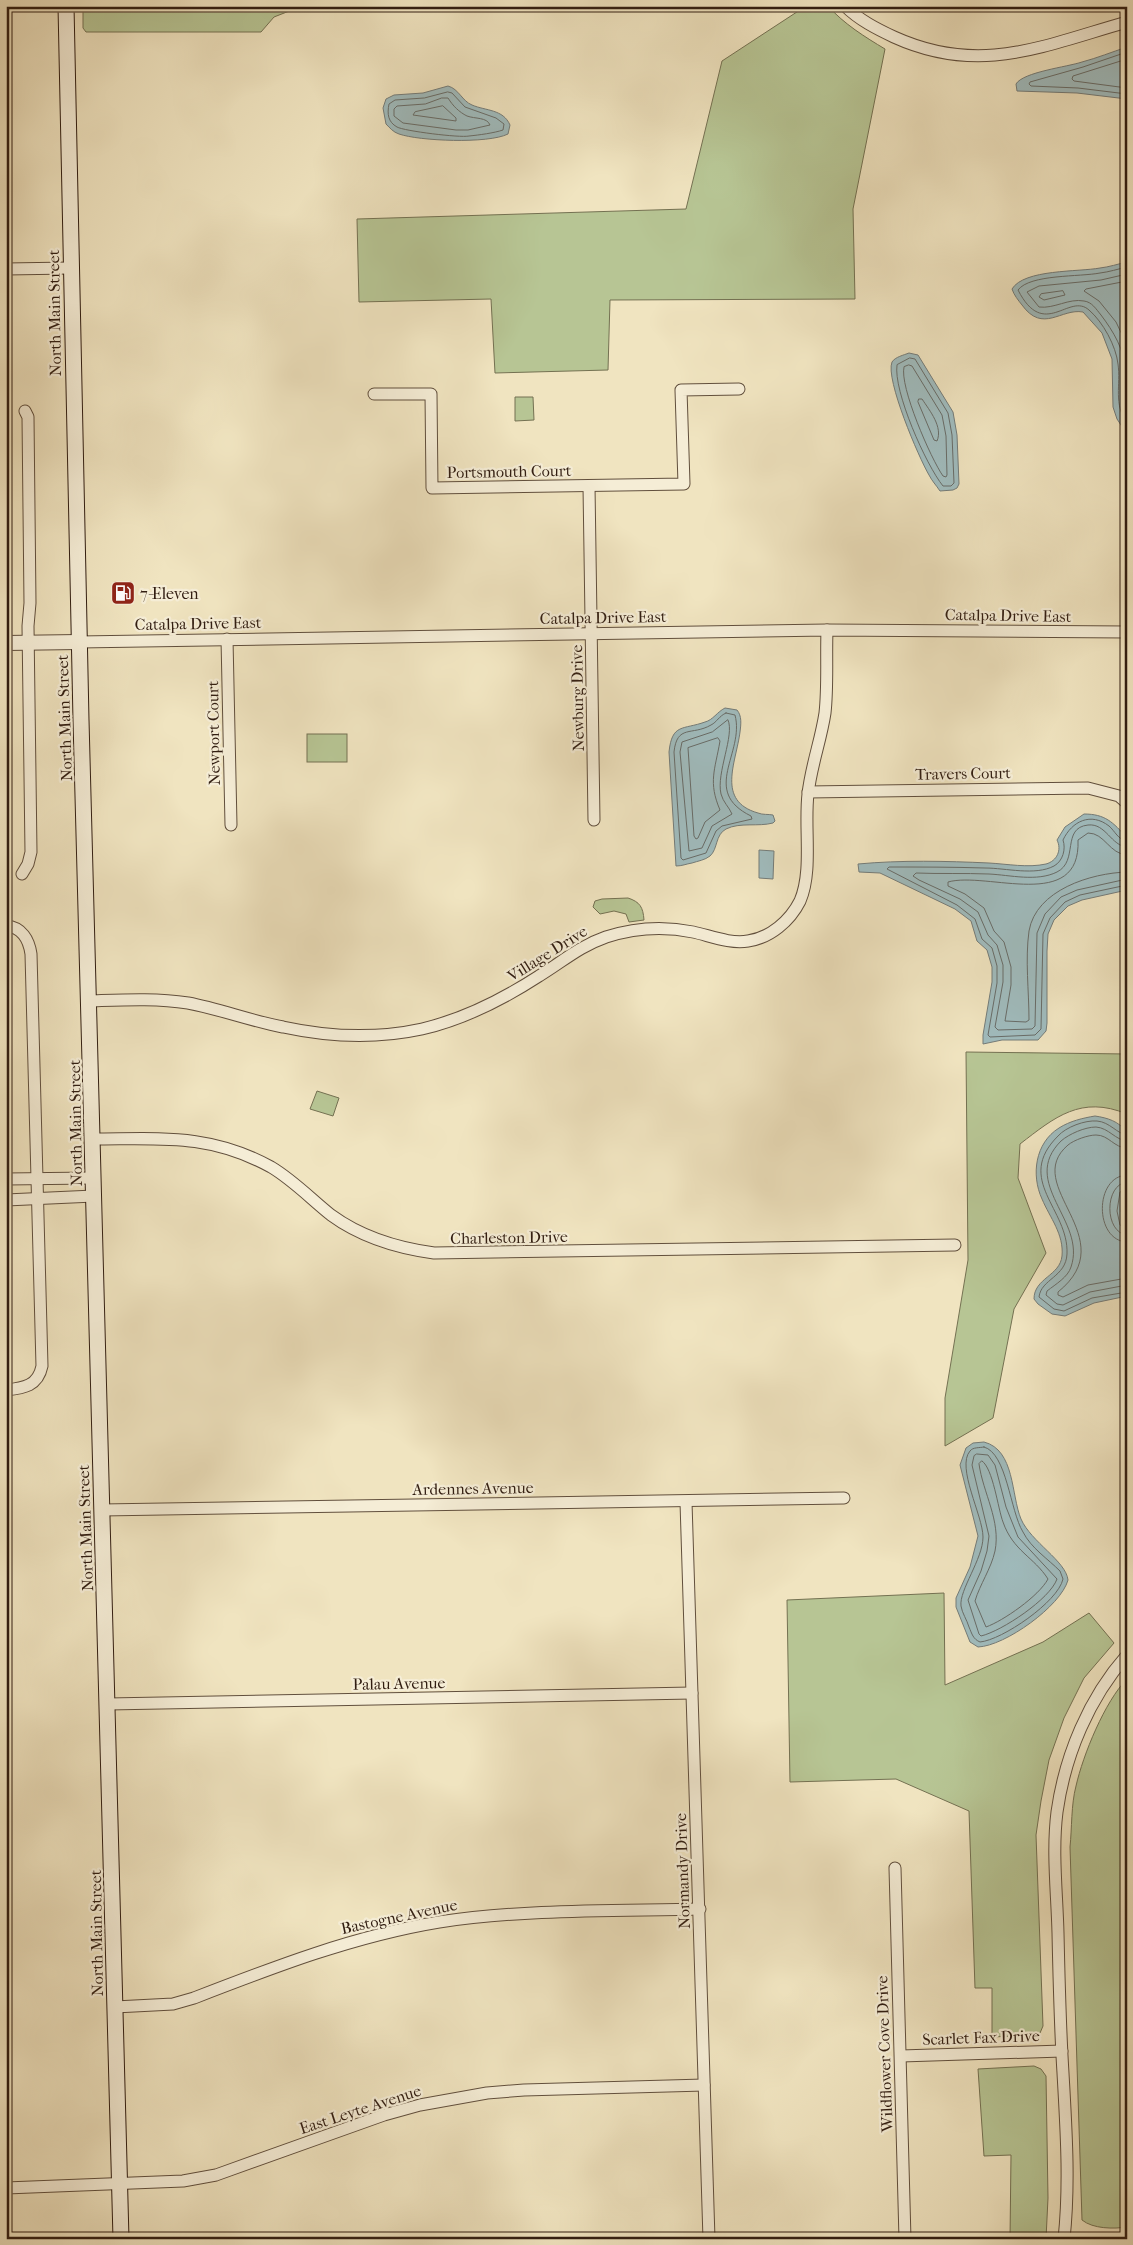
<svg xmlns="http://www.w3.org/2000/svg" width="1133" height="2245" viewBox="0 0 1133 2245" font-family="'IM FELL French Canon',serif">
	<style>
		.green { fill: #b7c594; stroke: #747152 }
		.water { fill: #a0bcbe; stroke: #747c79 }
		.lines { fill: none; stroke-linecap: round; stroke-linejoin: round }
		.shore { stroke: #686c68; stroke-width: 1 }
		.minor-casing { stroke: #614f3d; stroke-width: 13 }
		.tertiary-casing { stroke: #614f3d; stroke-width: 16 }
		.secondary-casing { stroke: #311d11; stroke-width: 17 }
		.minor { stroke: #f5edd6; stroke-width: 11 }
		.tertiary { stroke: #f5edd6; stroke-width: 14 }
		.secondary { stroke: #f5edd6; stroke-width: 15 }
		.labels { text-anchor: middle; stroke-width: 4.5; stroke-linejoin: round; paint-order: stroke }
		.street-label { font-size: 16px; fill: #311d11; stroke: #f5edd6 }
		.poi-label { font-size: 16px; fill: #311d11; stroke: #f5edd6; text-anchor: start }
	</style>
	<rect width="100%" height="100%" fill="#f0e4c0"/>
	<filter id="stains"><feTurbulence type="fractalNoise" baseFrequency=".004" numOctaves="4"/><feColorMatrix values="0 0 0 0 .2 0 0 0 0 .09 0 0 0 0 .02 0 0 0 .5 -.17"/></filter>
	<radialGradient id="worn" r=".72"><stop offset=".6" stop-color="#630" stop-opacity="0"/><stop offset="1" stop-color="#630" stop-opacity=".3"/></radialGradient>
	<g class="green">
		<polygon points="83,6 302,6 274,17 261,32 86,32 83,28"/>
		<path d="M806 6H828C844 24 865 37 885 49L853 209 855 299 610 300 608 370 495 373 491 299 359 302 357 219 686 209 722 61Z"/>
		<polygon points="515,397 533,397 534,420 515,421"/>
		<rect x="307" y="734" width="40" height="28"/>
		<path d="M628 898C640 902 643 907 644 920L629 922 626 914 614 911 600 914 593 907 595 901 602 899Z"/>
		<path d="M966 1052 1127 1054V1114C1081 1095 1055 1117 1020 1144L1018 1178 1046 1253 1014 1309 993 1418 945 1446V1398L968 1260Z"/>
		<polygon points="317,1091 339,1098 333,1116 310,1109"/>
		<polygon points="944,1593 945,1685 1043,1642 1089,1613 1114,1643 1084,1678 1064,1718 1049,1760 1041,1801 1036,1835 1043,2026 1040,2033 1036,2035 992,2037 992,1988 975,1988 969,1811 896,1779 790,1782 787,1600"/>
		<path d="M1127 1679V2227C1114 2229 1093 2229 1082 2220L1070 1847C1072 1828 1071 1805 1076 1786 1083 1755 1105 1701 1127 1679Z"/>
		<polygon points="1034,2066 1041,2069 1046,2076 1048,2198 1046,2239 1010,2239 1011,2155 984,2156 978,2069"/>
	</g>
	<g class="water">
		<path d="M1127 47V99L1077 93 1017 91 1016 84C1023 72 1067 67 1082 62 1097 58 1112 52 1127 47Z"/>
		<path d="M448 86C459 89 462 101 472 105 486 111 503 109 510 125L508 134C488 144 419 141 399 134 393 132 390 128 386 124L383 108 386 99 394 95 423 93Z"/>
		<path d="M1127 262V434L1117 419 1113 407 1112 359 1102 333 1083 312C1061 308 1043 334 1022 305 1018 300 1014 295 1012 289 1024 269 1079 272 1100 268 1109 267 1118 264 1127 262Z"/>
		<path d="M909 353 918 355 953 412 957 435 959 484 957 488 953 490 940 491C936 485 932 481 929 475 919 458 885 379 892 362 895 357 904 355 909 353Z"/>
		<path d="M725 708 737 710C742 716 741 724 740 732 736 763 716 801 758 813 763 815 768 814 773 815L775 821 773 823C758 827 740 822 726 829 715 835 718 849 710 856 705 860 698 861 692 863 686 864 682 866 676 866L669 752C672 723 683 730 705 722 713 720 717 712 725 708Z"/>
		<path d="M1084 814C1105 814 1113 822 1127 838V890L1082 900 1068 906 1054 920 1048 934 1047 951V1023L1046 1031 1038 1040H1002L983 1044V1035L992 982V967L987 950 977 941 971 921 955 909 880 873 859 872 858 864C901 860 946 861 989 863 1007 864 1028 868 1046 864 1057 861 1062 850 1057 840L1065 827Z"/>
		<polygon points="759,850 774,851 773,879 759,878"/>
		<path d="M1095 1116C1108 1118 1118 1121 1127 1132V1187L1121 1211 1127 1226V1296L1094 1303 1065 1316 1052 1314 1038 1304 1034 1299C1034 1278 1060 1276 1062 1256 1064 1234 1050 1218 1042 1199 1031 1175 1035 1143 1059 1128 1070 1121 1083 1118 1095 1116Z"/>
		<path d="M984 1442C1015 1450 1011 1495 1021 1519 1031 1542 1066 1561 1068 1580 1061 1606 1005 1646 978 1647L970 1642 956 1607V1598L970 1567 978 1536 960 1465 966 1448 973 1443Z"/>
	</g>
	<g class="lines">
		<g class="shore">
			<polyline points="1127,52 1083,67 1030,82 1029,84 1031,86 1078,88 1127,94"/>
			<polyline points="1127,59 1073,76 1072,79 1074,81 1127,88"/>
			<path d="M448 92 452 93 465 107 496 118 504 124 503 130C494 133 479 135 469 136 460 138 404 131 397 127 388 122 387 114 389 104L395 100 424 98Z"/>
			<path d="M442 98H448C453 106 459 112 467 116 475 119 487 117 490 125L468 130H456L403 123 394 116V109L397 106 425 104Z"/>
			<polygon points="443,106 456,118 456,121 413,115 415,112"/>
			<path d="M1127 267C1118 269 1109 272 1100 273 1080 277 1030 274 1018 290 1044 341 1069 292 1089 310 1103 322 1116 346 1118 364 1121 385 1113 404 1127 423"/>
			<path d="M1127 274 1101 280 1039 286 1027 292 1039 307C1054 309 1069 298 1084 301 1092 302 1096 309 1101 315 1113 331 1125 350 1125 371 1125 384 1122 400 1127 413"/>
			<polyline points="1127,281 1086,289 1084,291 1099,301 1116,322 1127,345"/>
			<polygon points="1063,291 1065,295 1044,300 1039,297 1041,294"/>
			<path d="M910 358 915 359 948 413 952 435 954 483 951 486H943C926 465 893 391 897 365Z"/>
			<path d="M909 365 912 366 942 415 946 436 947 475 946 477 943 476C931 459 899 386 904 367Z"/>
			<path d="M919 399H922C930 411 943 427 937 441L934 440 918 402Z"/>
			<path d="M726 713 735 715C745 753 700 791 751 816L752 819 722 826 716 831 706 853 683 860 681 858 674 752C677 724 692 736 711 725 717 722 719 716 726 713Z"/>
			<path d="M728 720C735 735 716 773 721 794 723 802 729 807 732 814L712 826 702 848 689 851 680 752 682 742 712 732Z"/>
			<path d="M718 738 720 741C715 770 708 782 720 810L705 822 698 838 696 839 694 836 688 748Z"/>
			<path d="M1127 841C1118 840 1115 831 1109 826 1091 812 1072 821 1063 840 1066 849 1063 861 1054 866 1035 876 1006 868 985 868 953 867 921 867 889 867L887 869 957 905 975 919 982 939 992 948 997 966V983L988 1035 990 1037 1035 1035 1041 1029 1043 934 1050 918 1065 902 1080 895 1127 885"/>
			<path d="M1127 847C1111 846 1106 823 1088 825 1061 828 1079 861 1057 872 1037 882 1010 875 989 874 964 873 940 874 916 873L913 876 919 880 960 899 978 912 988 935 997 945 1003 965V982L995 1027 998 1030 1032 1029 1035 1026 1037 933 1045 914 1061 897 1077 890 1127 879"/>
			<path d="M1127 855C1109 854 1105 833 1088 833L1078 840C1081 913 987 871 948 882V886L965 894 984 908 994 931 1004 942 1011 967V985L1005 1021 1026 1022 1029 1020C1029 991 1025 960 1029 931 1036 890 1091 873 1127 872"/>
			<path d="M1127 1135C1117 1134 1110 1122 1097 1121 1085 1120 1066 1127 1058 1136 1014 1180 1069 1209 1067 1254 1066 1277 1041 1279 1039 1297L1054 1309 1064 1311 1092 1298 1127 1292"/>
			<path d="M1127 1141C1115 1140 1109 1128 1096 1127 1085 1127 1069 1134 1061 1141 1019 1183 1087 1221 1071 1267 1068 1277 1056 1284 1047 1291L1046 1295 1057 1304 1063 1305 1090 1292 1127 1285"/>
			<path d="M1127 1148C1114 1148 1109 1135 1096 1135 1088 1135 1074 1140 1068 1145 1020 1186 1125 1238 1058 1292V1295L1063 1297 1088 1285 1127 1278"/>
			<path d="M1127 1175C1094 1176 1094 1241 1127 1242"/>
			<path d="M1127 1182C1104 1184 1104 1233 1127 1235"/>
			<polyline points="1127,1189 1120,1192 1117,1211 1120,1225 1127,1229"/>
			<path d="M984 1447C1007 1453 1010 1511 1023 1532 1031 1548 1048 1559 1060 1571L1063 1579C1058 1602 1002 1640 980 1642 973 1639 972 1634 969 1627 967 1620 962 1613 961 1606 959 1590 983 1559 983 1537 983 1516 956 1467 970 1451 973 1447 979 1448 984 1447Z"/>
			<path d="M977 1454 988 1455 995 1465 1006 1507 1018 1537 1057 1579C1050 1599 1002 1631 981 1636L979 1634 968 1600 981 1571 987 1551 989 1536 972 1465 974 1456Z"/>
			<path d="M982 1461C993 1468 998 1509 1003 1522 1013 1551 1034 1557 1048 1579 1039 1596 1003 1621 986 1627L975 1601C980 1584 991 1569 995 1551 1001 1521 983 1493 979 1464Z"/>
		</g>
		<defs>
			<g id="minor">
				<path d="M845 6C859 20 877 29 894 37 980 76 1042 46 1127 22"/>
				<polyline points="6,269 70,268"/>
				<polyline points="374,394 431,394 432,488 684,484 681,390 739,389"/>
				<polyline points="589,486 594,820"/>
				<polyline points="227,639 231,825"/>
				<polyline points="79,642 827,630 1127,632"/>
				<polyline points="808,792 1088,788 1119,796 1127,803"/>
				<polyline points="22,874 28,864 31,852 28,626 30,603 28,417 25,411"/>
				<path d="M6 926C22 927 29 940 31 954L42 1366C38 1386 24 1388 6 1390"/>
				<path d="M89 1001C122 1000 155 998 188 1003 220 1009 251 1021 283 1027 329 1037 376 1039 422 1029 465 1019 502 1000 539 976 562 962 580 946 606 937 634 928 664 926 693 932 711 936 730 944 748 941 770 938 790 921 800 901 813 871 804 827 808 794 811 766 821 740 825 713 828 686 826 657 827 630"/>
				<path d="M93 1139C160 1139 209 1133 271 1167 293 1180 311 1199 331 1215 361 1237 397 1248 434 1253L955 1245"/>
				<polyline points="6,1179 93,1178"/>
				<polyline points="6,1200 94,1196"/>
				<polyline points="686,1502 709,2239"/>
				<polyline points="102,1510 844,1498"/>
				<polyline points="108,1704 692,1693"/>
				<polyline points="895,1868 905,2239"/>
				<path d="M115 2007 173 2004 194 1998C274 1967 354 1936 439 1922 525 1909 613 1911 700 1909"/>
				<polyline points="901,2056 1062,2051"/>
				<polyline points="6,2188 183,2181 216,2175 384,2115 420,2105 487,2093 524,2090 704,2085"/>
				<path d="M1064 2239C1070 2183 1066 2128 1063 2073 1060 2026 1059 1979 1058 1933 1057 1893 1052 1852 1057 1812 1065 1755 1089 1698 1127 1655"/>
			</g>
			<polyline id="tertiary" points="6,643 79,642"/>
			<polyline id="secondary" points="66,6 81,720 121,2239"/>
		</defs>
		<use href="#minor" class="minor-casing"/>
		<use href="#tertiary" class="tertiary-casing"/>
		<use href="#secondary" class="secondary-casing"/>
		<use href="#minor" class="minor"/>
		<use href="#tertiary" class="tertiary"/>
		<use href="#secondary" class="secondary"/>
	</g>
	<defs>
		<symbol id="fuel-square" viewBox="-11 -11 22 22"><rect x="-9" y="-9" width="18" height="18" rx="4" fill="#8f2418" stroke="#f5edd6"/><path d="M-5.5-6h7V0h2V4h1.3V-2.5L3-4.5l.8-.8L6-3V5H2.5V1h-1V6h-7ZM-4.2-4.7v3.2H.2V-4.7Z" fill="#fff"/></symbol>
	</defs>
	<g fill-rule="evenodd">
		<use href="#fuel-square" x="109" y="579" width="28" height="28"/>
	</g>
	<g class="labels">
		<g class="street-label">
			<text transform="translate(54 313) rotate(-91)" y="6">North Main Street</text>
			<text transform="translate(509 471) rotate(-1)" y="6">Portsmouth Court</text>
			<text transform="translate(1008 615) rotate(1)" y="6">Catalpa Drive East</text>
			<text transform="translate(603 617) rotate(-1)" y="6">Catalpa Drive East</text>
			<text transform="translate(198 623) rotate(-1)" y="6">Catalpa Drive East</text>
			<text transform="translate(577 698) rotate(-91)" y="6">Newburg Drive</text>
			<text transform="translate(64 718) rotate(-92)" y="6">North Main Street</text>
			<text transform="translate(213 733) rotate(-91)" y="6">Newport Court</text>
			<text transform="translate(963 773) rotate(-1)" y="6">Travers Court</text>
			<text transform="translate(547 953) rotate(-32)" y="6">Village Drive</text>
			<text transform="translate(75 1123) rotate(-91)" y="6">North Main Street</text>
			<text transform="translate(509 1237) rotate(-1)" y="6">Charleston Drive</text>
			<text transform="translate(473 1488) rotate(-1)" y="6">Ardennes Avenue</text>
			<text transform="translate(85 1528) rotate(-92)" y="6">North Main Street</text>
			<text transform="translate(399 1683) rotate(-1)" y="6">Palau Avenue</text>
			<text transform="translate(682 1871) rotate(-92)" y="6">Normandy Drive</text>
			<text transform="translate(399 1916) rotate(-12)" y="6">Bastogne Avenue</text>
			<text transform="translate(96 1933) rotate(-91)" y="6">North Main Street</text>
			<text transform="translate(981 2037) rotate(-2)" y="6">Scarlet Fax Drive</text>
			<text transform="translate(884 2054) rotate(-92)" y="6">Wildflower Cove Drive</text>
			<text transform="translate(360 2109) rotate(-18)" y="6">East Leyte Avenue</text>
		</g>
		<g class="poi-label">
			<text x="140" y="599">7-Eleven</text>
		</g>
	</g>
	<rect width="1133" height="2245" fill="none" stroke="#f0e4c0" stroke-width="25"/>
	<rect x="8" y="8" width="1118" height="2230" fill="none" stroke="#311d11" stroke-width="2.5"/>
	<rect x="12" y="12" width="1108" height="2220" fill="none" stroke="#311d11"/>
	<rect width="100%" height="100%" filter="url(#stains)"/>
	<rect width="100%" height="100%" fill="url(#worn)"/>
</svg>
